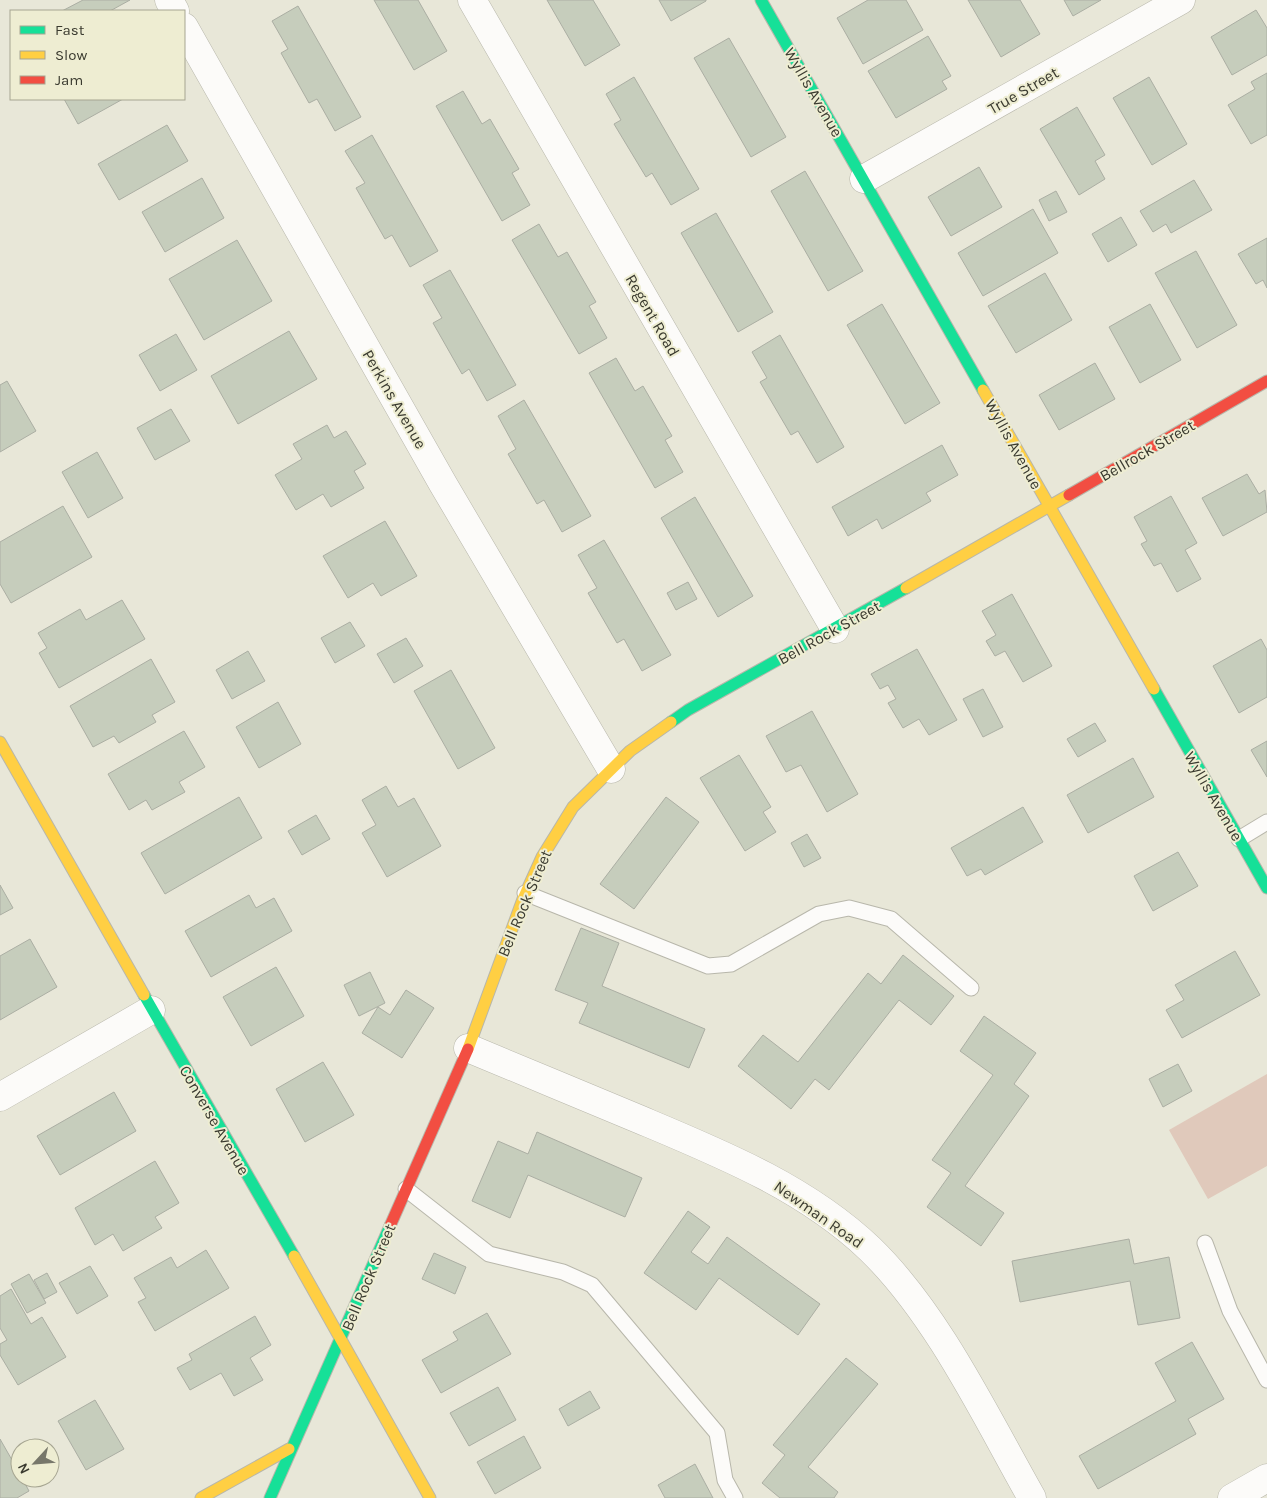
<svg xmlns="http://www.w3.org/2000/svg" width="1267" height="1498" viewBox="0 0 1267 1498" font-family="Karla,sans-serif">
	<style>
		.green { fill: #e0c9bb }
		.building { fill: #c6cdbc; stroke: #abaea3 }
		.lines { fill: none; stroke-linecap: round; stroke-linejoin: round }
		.lane-casing { stroke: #b8b7ab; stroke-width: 17 }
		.street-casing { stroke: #b8b7ab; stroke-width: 29 }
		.fast-casing { stroke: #b8b7ab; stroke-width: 13 }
		.slow-casing { stroke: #b8b7ab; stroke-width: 13 }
		.jam-casing { stroke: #b8b7ab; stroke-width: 13 }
		.lane { stroke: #fcfbf9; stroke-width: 15 }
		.street { stroke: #fcfbf9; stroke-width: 28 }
		.fast { stroke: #16e098; stroke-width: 11 }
		.slow { stroke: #ffcf43; stroke-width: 11 }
		.jam { stroke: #f24e42; stroke-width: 11 }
		.labels { text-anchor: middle; stroke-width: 4; stroke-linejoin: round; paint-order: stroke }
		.street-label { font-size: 16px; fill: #3a3a2f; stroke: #eeedd2 }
	</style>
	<rect width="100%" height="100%" fill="#e8e7d8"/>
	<polygon class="green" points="1267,1074 1267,1166 1208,1199 1169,1130"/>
	<g class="building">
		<polygon points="83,0 130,0 110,11 62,11"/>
		<polygon points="374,0 418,0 447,51 414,70"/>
		<polygon points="547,0 593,0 620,45 585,66"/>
		<polygon points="659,0 706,0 706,1 671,21"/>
		<polygon points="868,0 906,0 923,30 863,64 837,18"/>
		<polygon points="968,0 1020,0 1040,34 1001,57"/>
		<polygon points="1064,0 1101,0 1073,16"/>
		<polygon points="298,6 361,117 335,131 317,99 309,103 281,53 288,49 272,21"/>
		<polygon points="1256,10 1267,28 1267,55 1232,75 1211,37"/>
		<polygon points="928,36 951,76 942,81 947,89 896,118 868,71"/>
		<polygon points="729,38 786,137 751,157 694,58"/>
		<polygon points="1267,73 1267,135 1251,144 1228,105 1255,89 1251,82"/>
		<polygon points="634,77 699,189 671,205 652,173 646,177 614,124 621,120 606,94"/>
		<polygon points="1149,77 1187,144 1152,165 1113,98"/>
		<polygon points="463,91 482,124 490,119 519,169 512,173 530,205 502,221 436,106"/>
		<polygon points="64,99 123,99 78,124"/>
		<polygon points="1077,107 1105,155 1095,161 1105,179 1079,195 1040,129"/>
		<polygon points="167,125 188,161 119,200 98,164"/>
		<polygon points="372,135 438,251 410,267 392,235 385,239 356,188 365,183 345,151"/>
		<polygon points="979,167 1002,207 951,236 928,197"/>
		<polygon points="805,171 863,271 828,291 771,191"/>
		<polygon points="202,178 224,218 165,252 142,212"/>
		<polygon points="1194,180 1212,210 1171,233 1166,224 1153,232 1140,211"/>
		<polygon points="1056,191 1067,212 1049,221 1039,200"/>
		<polygon points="1033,209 1058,253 983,296 958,253"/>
		<polygon points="716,213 773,312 738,332 681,233"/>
		<polygon points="1121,217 1137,245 1108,262 1092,234"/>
		<polygon points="539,224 558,257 567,252 596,302 589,306 607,338 579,354 512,240"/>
		<polygon points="1267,238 1267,288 1263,280 1256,284 1238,254"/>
		<polygon points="237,240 272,301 204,340 169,279"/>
		<polygon points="1196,251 1237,325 1197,348 1155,273"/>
		<polygon points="450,270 516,385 487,401 469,369 462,374 433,323 442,318 423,285"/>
		<polygon points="1045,273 1072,320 1016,353 988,306"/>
		<polygon points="882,304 940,403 905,424 847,325"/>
		<polygon points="1150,304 1181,360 1140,383 1109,327"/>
		<polygon points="289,331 317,379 238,424 211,376"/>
		<polygon points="176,334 197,370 160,391 139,355"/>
		<polygon points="780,335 844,447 817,463 798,431 791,435 760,382 767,378 752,352"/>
		<polygon points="616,358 635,391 643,386 672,436 665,440 683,472 655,488 589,373"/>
		<polygon points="1095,363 1115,399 1059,430 1039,395"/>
		<polygon points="7,381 36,431 0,452 0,385"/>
		<polygon points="524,400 591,516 562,532 544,500 537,504 508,454 516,449 498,416"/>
		<polygon points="171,409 190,441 155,460 137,428"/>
		<polygon points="327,425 334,438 346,431 366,464 354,471 364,488 331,507 323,494 296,510 275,475 302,459 293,444"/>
		<polygon points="942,445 958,475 926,493 931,501 882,529 877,519 848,536 832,507"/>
		<polygon points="97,452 123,498 88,518 62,472"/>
		<polygon points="1247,474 1259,494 1265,490 1267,512 1223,536 1202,498"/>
		<polygon points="1171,496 1197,543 1185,550 1201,579 1177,592 1161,563 1154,566 1141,544 1147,541 1134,517"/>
		<polygon points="695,497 753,596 718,617 661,518"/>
		<polygon points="63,506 92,557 11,603 0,584 0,542"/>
		<polygon points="385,521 417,576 381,596 373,583 348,598 323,556"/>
		<polygon points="604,540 671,655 642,671 624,639 617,643 588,593 597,588 578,555"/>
		<polygon points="688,582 697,599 676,610 667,593"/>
		<polygon points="1012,594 1052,666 1023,682 1005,651 995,656 986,641 996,635 982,611"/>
		<polygon points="122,600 145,639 59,688 39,653 47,648 38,633 80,609 86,620"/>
		<polygon points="350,622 365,646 335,663 321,638"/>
		<polygon points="406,638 423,666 394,683 377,654"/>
		<polygon points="1261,639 1267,650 1267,697 1239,713 1213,666"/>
		<polygon points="917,649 957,720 929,735 919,719 903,728 888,703 896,699 888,685 880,689 871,674"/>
		<polygon points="248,651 265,681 232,699 216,670"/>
		<polygon points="151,659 175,702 152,715 156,722 119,743 114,736 93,747 70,706"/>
		<polygon points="451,670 495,748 458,769 414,691"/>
		<polygon points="983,689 1003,727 983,737 963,699"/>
		<polygon points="278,702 301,744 259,768 236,727"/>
		<polygon points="812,711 858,794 827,812 801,765 786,772 766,736"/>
		<polygon points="1095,723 1106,741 1078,757 1067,739"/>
		<polygon points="184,731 205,767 179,782 185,792 152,810 146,800 129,810 108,774"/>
		<polygon points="1267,741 1267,777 1251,750"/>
		<polygon points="739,755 771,807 763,812 776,832 745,851 700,778"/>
		<polygon points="1133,758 1154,797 1088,833 1067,795"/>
		<polygon points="386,786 398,807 414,798 441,846 387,877 362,833 376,825 362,800"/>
		<polygon points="239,797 262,838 165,894 141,853"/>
		<polygon points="666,797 699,822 634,909 600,884"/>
		<polygon points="1023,807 1043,842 985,875 981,869 967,876 951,848"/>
		<polygon points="316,815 330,839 302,855 288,831"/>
		<polygon points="807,834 821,858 804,867 791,843"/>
		<polygon points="1178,852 1198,886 1153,911 1134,876"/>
		<polygon points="0,885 13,908 0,915"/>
		<polygon points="249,895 256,908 274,898 292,931 211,977 185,931"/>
		<polygon points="581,928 619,943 602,986 705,1029 689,1068 579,1023 588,1003 555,990"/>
		<polygon points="30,939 57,987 0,1020 0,956"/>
		<polygon points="1235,951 1260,995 1182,1038 1166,1010 1184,1000 1175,985"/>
		<polygon points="903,955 954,996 931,1025 899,1000 829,1090 815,1079 791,1109 738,1066 763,1035 798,1062 868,973 881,984"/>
		<polygon points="276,967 304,1016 251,1046 223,997"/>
		<polygon points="370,972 385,1003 359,1016 344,985"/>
		<polygon points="406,990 434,1008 402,1058 362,1033 378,1007 390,1015"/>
		<polygon points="984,1016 1036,1053 1014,1084 1029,1096 965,1186 1004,1213 981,1246 927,1207 951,1173 932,1160 993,1075 960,1051"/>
		<polygon points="323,1062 354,1115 305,1142 276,1089"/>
		<polygon points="1178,1064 1192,1091 1163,1107 1149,1079"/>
		<polygon points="114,1092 136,1131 60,1175 37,1136"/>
		<polygon points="537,1132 642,1178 625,1217 528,1175 510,1218 472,1201 498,1141 528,1154"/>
		<polygon points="155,1161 179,1203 155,1217 162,1228 123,1251 113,1234 95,1245 75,1208"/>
		<polygon points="688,1211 710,1227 691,1252 708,1264 727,1237 820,1304 798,1335 719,1278 696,1310 644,1273"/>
		<polygon points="1129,1239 1134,1264 1169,1257 1180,1318 1138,1325 1130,1281 1020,1302 1012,1261"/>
		<polygon points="206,1250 229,1288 155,1331 138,1302 146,1298 134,1278 171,1257 177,1268"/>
		<polygon points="434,1253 466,1267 455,1294 422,1279"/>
		<polygon points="90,1266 108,1296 77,1314 59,1283"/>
		<polygon points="47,1273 57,1292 44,1299 34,1280"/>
		<polygon points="29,1274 46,1303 27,1313 11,1284"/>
		<polygon points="11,1289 31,1324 42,1317 66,1357 18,1385 0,1355 0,1344 7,1340 0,1328 0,1296"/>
		<polygon points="487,1313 511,1354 441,1393 422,1360 458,1340 453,1332"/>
		<polygon points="255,1316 271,1345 250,1358 263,1380 234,1396 221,1373 190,1390 177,1368 192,1360 189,1354"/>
		<polygon points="1192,1342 1224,1399 1188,1419 1196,1434 1098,1489 1079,1456 1176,1401 1155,1363"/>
		<polygon points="846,1358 878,1384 808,1467 838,1492 834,1498 780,1498 762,1483 785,1455 773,1445"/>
		<polygon points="498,1387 516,1420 469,1446 450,1413"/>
		<polygon points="590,1391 600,1408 568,1426 559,1409"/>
		<polygon points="95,1400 124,1449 86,1470 58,1421"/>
		<polygon points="524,1436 541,1468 495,1494 477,1462"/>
		<polygon points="0,1439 20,1474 20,1478 22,1478 29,1491 17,1498 0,1498"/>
		<polygon points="695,1464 713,1498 665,1498 658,1485"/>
	</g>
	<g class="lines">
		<defs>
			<g id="lane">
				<polyline points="1239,839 1267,822"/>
				<polyline points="525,893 708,966 731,964 819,914 849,908 891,919 971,988"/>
				<polyline points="406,1189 489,1254 563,1272 592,1285 717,1433 725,1480 735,1498"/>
				<polyline points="1205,1243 1230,1311 1267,1380"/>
			</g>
			<g id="street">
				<polyline points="169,0 175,11"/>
				<polyline points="472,0 835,629"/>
				<polyline points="184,27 443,484 611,769"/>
				<polyline points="864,179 1181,0"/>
				<path d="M468 1048C526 1072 583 1096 641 1120 722 1154 806 1188 870 1249 938 1315 986 1417 1032 1498"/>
				<polyline points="0,1097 151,1010"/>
				<polyline points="1232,1498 1267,1478"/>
			</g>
			<g id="fast">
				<polyline points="761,0 983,390"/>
				<polyline points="1154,689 1267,888"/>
				<polyline points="671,722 688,710 906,588"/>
				<polyline points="144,995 294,1256"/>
				<polyline points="270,1498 390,1226"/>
			</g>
			<g id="slow">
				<polyline points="983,390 1154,689"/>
				<polyline points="906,588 1069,495"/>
				<polyline points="0,742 144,995"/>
				<polyline points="468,1049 523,899 542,857 573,807 630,751 671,722"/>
				<polyline points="294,1256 430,1498"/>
				<polyline points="201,1498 289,1449"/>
			</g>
			<g id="jam">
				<polyline points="1069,495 1267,381"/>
				<polyline points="390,1226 468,1049"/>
			</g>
		</defs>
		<use href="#lane" class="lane-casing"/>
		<use href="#street" class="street-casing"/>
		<use href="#fast" class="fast-casing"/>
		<use href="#slow" class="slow-casing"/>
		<use href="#jam" class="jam-casing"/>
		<use href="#lane" class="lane"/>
		<use href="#street" class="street"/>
		<use href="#fast" class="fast"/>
		<use href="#slow" class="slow"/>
		<use href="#jam" class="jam"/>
	</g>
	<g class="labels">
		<g class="street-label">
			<text transform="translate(1023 90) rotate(-30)" y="6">True Street</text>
			<text transform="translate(814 92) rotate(60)" y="6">Wyllis Avenue</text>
			<text transform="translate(653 315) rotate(60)" y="6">Regent Road</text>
			<text transform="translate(395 399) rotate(60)" y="6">Perkins Avenue</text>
			<text transform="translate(1014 444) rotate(61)" y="6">Wyllis Avenue</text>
			<text transform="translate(1147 450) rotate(-30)" y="6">Bellrock Street</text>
			<text transform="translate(829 632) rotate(-29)" y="6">Bell Rock Street</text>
			<text transform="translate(1214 796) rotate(60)" y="6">Wyllis Avenue</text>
			<text transform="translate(524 903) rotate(-67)" y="6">Bell Rock Street</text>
			<text transform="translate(215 1120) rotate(60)" y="6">Converse Avenue</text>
			<text transform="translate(819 1214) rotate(35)" y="6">Newman Road</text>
			<text transform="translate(368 1277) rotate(-67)" y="6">Bell Rock Street</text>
		</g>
	</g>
	<rect x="10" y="10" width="175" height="90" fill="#eeedd2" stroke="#a6a591"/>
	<rect x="20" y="26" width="25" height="8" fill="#16e098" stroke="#a6a591"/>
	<text x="55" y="35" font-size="15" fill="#3a3a2f">Fast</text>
	<rect x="20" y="51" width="25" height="8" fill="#ffcf43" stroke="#a6a591"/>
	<text x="55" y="60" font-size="15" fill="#3a3a2f">Slow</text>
	<rect x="20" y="76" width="25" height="8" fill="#f24e42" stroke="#a6a591"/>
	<text x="55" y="85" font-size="15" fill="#3a3a2f">Jam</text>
	<g transform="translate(35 1463) rotate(244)"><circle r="24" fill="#eeedd2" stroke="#a6a591"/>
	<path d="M0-4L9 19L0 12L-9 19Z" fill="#77776a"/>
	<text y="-8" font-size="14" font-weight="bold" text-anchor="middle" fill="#3a3a2f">N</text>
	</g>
</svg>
